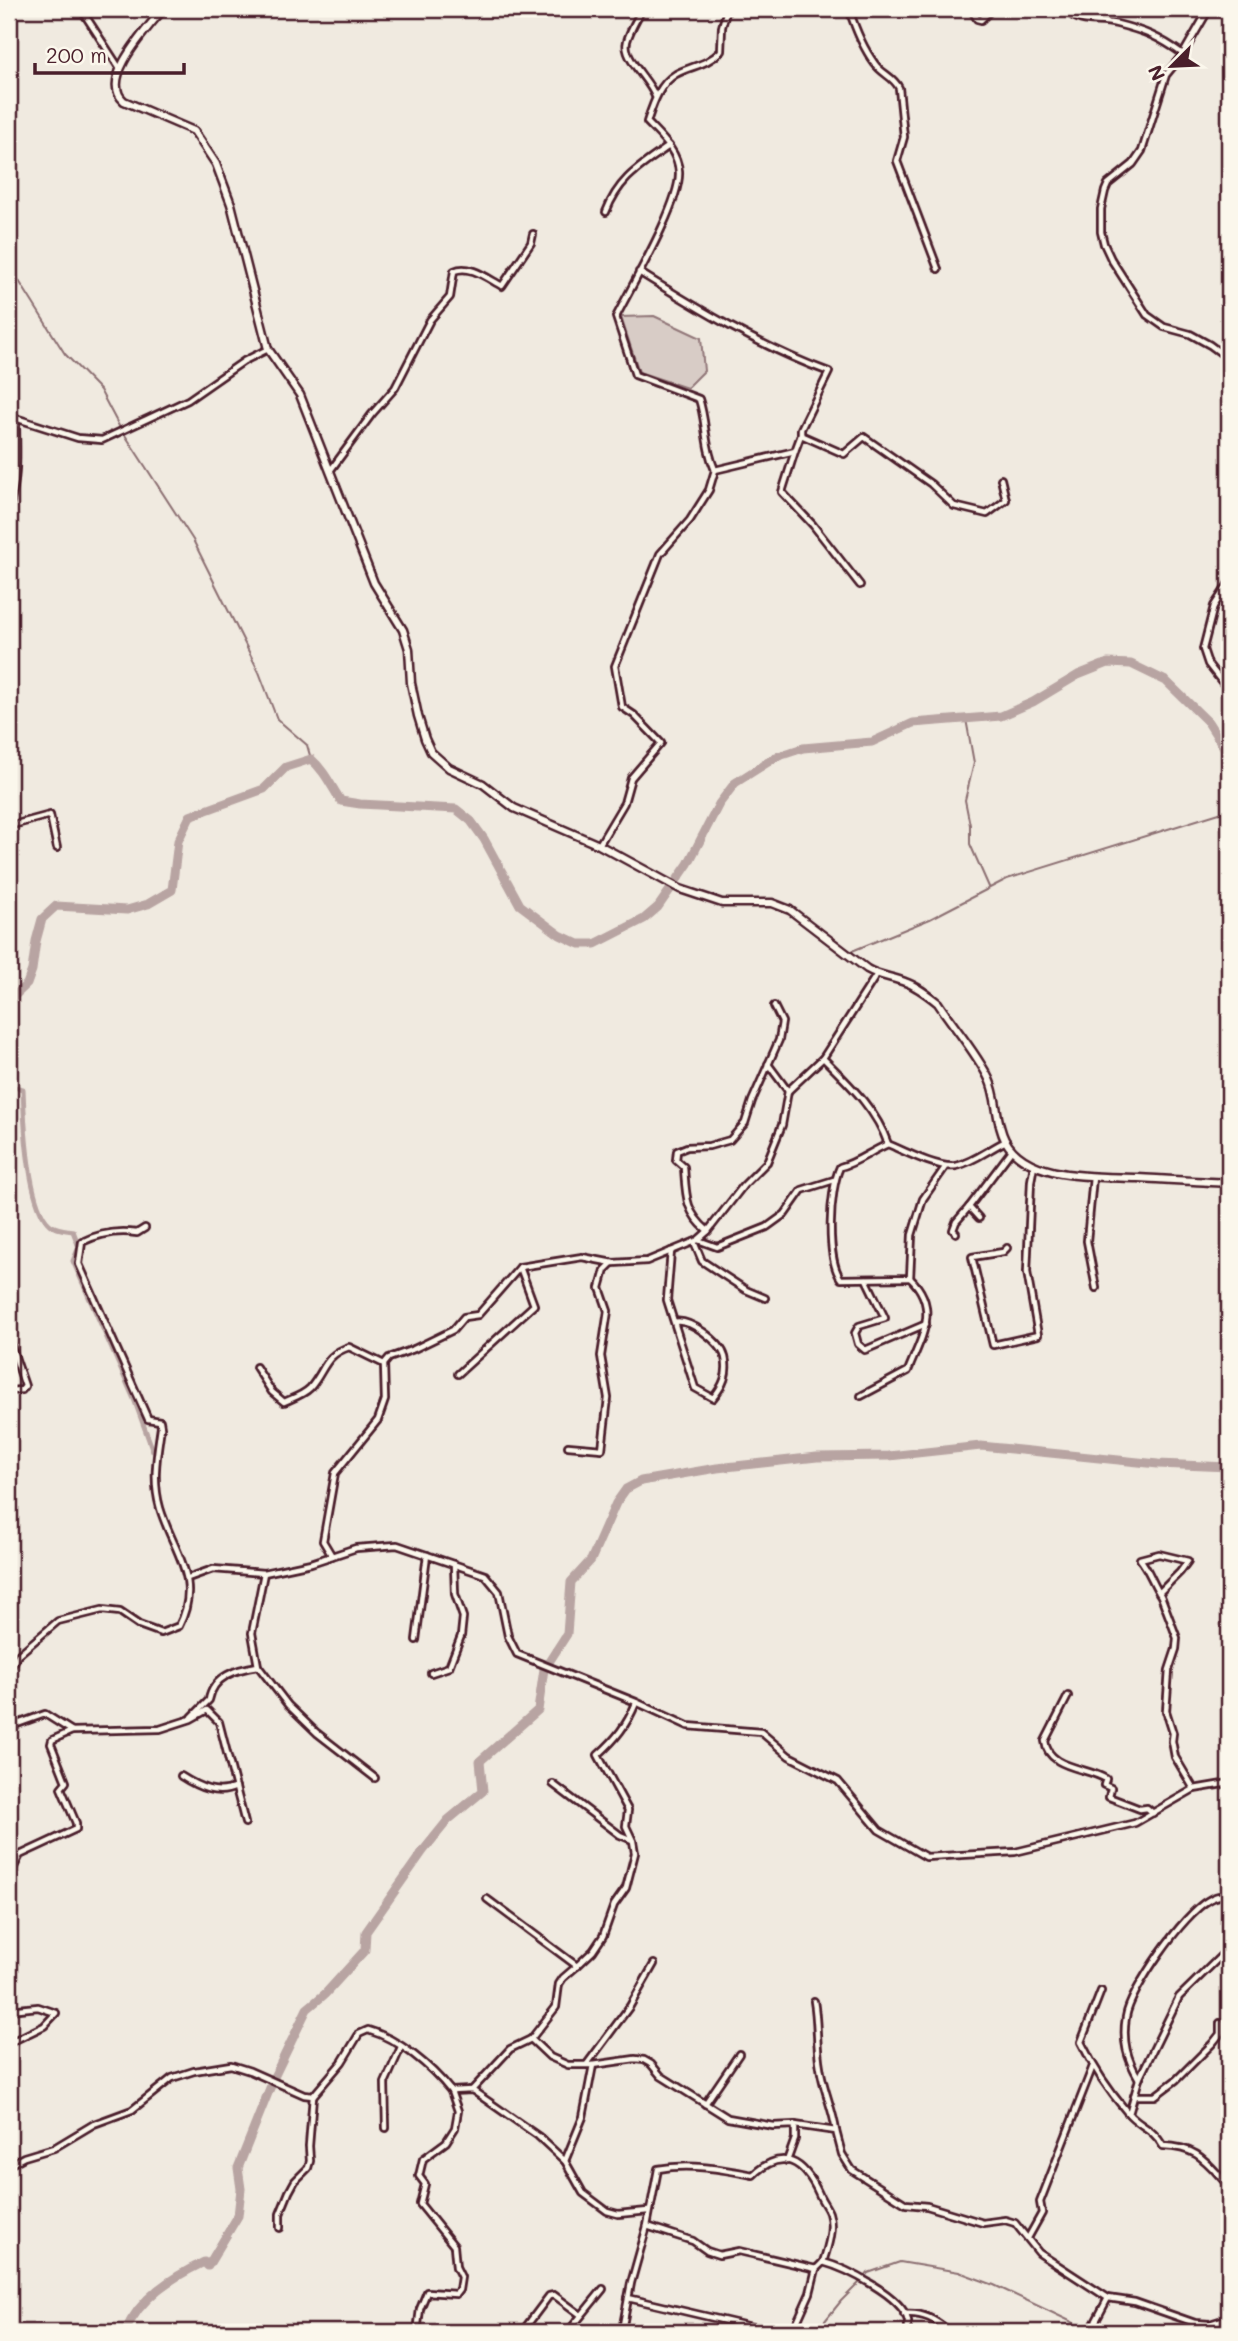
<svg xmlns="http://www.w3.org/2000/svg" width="1238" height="2341" viewBox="0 0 1238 2341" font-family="Mali,sans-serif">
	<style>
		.green { fill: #d8ccc6; stroke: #917678; stroke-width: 2 }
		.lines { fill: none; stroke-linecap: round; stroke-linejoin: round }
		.stream { stroke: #8c6f72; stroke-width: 2 }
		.canal { stroke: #b8a4a2; stroke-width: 5 }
		.river { stroke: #b8a4a2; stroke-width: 9 }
		.street-casing { stroke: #4a1f2b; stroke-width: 10 }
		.secondary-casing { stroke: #4a1f2b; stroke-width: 11 }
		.street { stroke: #fbf7ec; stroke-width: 4.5 }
		.secondary { stroke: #fbf7ec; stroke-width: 6 }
	</style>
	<rect width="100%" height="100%" fill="#f0eae0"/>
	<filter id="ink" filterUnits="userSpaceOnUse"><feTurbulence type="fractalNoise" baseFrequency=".0143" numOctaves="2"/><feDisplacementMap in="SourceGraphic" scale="14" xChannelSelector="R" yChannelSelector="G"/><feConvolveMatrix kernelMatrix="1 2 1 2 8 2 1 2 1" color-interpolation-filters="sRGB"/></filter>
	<g filter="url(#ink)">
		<polygon class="green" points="654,316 701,338 704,371 687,388 639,372 621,317"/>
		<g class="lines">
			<g class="stream">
				<polyline points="9,265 65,354 100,390 120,428"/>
				<polyline points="125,435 193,540 259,672 277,719 307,745 311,759"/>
				<polyline points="966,719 974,763 965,800 970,825 970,844 989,887"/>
				<polyline points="852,951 930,919 1007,879 1229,810"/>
				<polyline points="865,2277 868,2273 900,2262 959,2272 994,2285 1093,2332"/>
				<polyline points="816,2332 841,2301 861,2281"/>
			</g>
			<g class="canal">
				<polyline points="9,1007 13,1015 9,1043"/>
				<path d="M9 1086 23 1089C24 1117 27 1211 52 1226 57 1229 67 1230 73 1231L79 1247 73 1261 134 1399 153 1451"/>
			</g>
			<g class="river">
				<path d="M9 1001 27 984 32 970 36 941 42 919 56 906 127 910 148 904 172 890 178 841 190 816 264 789 286 767 311 759C325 771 331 786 341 801L360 804 456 809 471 821 484 839 520 905 560 935 579 944H595L644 919 658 907 688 864 719 804 735 783 776 757 803 748 872 742 913 723 1001 716 1033 702 1078 675 1108 663 1131 664 1166 681 1208 722 1229 755"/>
				<polyline points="547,1665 567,1634 571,1582 591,1560 616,1503 626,1489 641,1481 717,1468 817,1457 889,1456 981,1446 1158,1464 1229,1467"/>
				<polyline points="274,2077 307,2009 325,1994 365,1950 366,1932 423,1851 448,1820 483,1791 480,1761 538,1710 544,1669"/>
				<path d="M125 2332C140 2297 171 2278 204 2262L208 2266 238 2216 241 2189 238 2168 272 2083"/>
			</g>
			<defs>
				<g id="street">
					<polyline points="81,9 120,69"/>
					<path d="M642 9C637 19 630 30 627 41 622 58 649 79 655 96"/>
					<path d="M849 9C855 28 863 48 875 64 882 74 894 77 899 88L904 137 897 161 938 269"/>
					<polyline points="971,9 977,19 981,20 992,9"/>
					<path d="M1065 9C1082 27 1095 18 1117 24 1145 31 1159 37 1183 54"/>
					<polyline points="1209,9 1183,54 1166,75 1142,151 1133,164 1108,184 1105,191 1101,209 1101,232 1104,244 1111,259 1147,315 1164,327 1190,334 1210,345 1229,359"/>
					<path d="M606 212C619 178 640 167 669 146"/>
					<path d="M639 272C700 310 761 347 829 372L801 429V435"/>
					<polyline points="9,416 78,438 102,440 188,400 244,361 268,349"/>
					<polyline points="795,451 782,492 813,525 860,585"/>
					<polyline points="715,470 795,451 801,435 844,454 864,437 931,484 954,506 987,514 1006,500 1001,479"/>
					<path d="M330 471 372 414 395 388 430 320 450 297 454 271C470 264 487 278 502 286L531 243 533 234"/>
					<path d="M9 509C19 475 16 453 16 418"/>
					<polyline points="1229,583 1214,606 1203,649 1208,664 1229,691"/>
					<polyline points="9,826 50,815 57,848"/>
					<path d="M599 845 624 803 631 778 661 743 634 715 622 707 615 666 660 554 690 520 709 490 715 470C704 445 707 424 699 399L635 375 616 317C631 287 681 202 679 172 678 151 660 136 647 122 653 104 659 84 676 74 693 65 706 66 721 51L722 27 727 9"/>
					<path d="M823 1058C849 1084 876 1109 888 1144"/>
					<polyline points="788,1091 823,1058 877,974"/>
					<path d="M946 1166 923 1199 912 1235 910 1278 841 1279C826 1259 829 1190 840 1167 857 1163 871 1151 888 1144 904 1151 939 1169 956 1166 974 1162 989 1149 1006 1141"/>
					<polyline points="1093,1177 1087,1241 1096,1288"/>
					<polyline points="969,1207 979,1218"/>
					<polyline points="708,1231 743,1186 767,1162 782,1125 788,1091 768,1064"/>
					<polyline points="956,1233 953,1230 956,1222 969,1207 1012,1150"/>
					<polyline points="698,1240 717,1247 767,1227 785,1214 802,1190 834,1180"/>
					<polyline points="694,1242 702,1261 746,1290 765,1298"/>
					<polyline points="1007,1248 1003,1252 972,1257 993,1345 1038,1335 1027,1272 1031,1181 1034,1165"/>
					<path d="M671 1251 667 1300 695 1388 713 1398C723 1386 729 1374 725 1357 721 1342 690 1318 674 1322"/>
					<polyline points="866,1279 885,1318 859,1326 855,1333 858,1344 865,1350 926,1324"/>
					<polyline points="9,1339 25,1386 22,1390 9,1391"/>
					<path d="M256 1367 272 1392 284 1402C293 1398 303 1395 310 1388 325 1371 324 1355 349 1347L384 1364"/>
					<polyline points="458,1374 534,1305 520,1267"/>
					<path d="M861 1396 908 1371C921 1338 941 1308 910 1278"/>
					<polyline points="568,1446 602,1449 608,1398 601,1356 608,1311 600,1288 605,1270 612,1263"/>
					<path d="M332 1556 323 1541 335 1473 378 1420 385 1400 384 1364 389 1358 414 1349 453 1330 464 1317 478 1315 520 1267 582 1257 613 1263 647 1261 698 1240 708 1231C685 1212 686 1196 684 1167L676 1160 677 1151 687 1147 709 1146 730 1140 745 1123 752 1101 779 1040 782 1022 774 1006"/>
					<polyline points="264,1573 252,1633 258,1666 288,1705 317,1733 375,1778"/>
					<polyline points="188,1578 213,1569 264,1573 311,1563 356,1548 397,1545 485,1575 499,1592 508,1636 517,1654 636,1702 688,1726 761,1732 789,1756 838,1781 879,1830 926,1857 1015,1852 1135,1823 1194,1789 1229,1783"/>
					<path d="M1159 1593 1180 1572 1188 1561 1159 1554 1140 1559C1149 1570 1153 1584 1161 1596L1177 1638 1176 1649 1169 1670 1166 1711 1173 1733 1172 1741 1175 1757 1194 1789"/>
					<polyline points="416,1640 427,1555"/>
					<path d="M9 1671 18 1655 58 1621 102 1610 120 1612 139 1625 161 1633 179 1626C203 1579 173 1552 160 1508 152 1480 157 1455 161 1427L160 1421 148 1419 79 1264 82 1242C100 1233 117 1230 137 1233L145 1228"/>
					<polyline points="431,1673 449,1667 461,1636 463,1617 455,1594 454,1564"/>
					<path d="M1068 1696 1045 1741C1048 1769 1087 1767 1106 1779L1104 1785 1111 1788 1109 1797 1140 1809 1147 1808 1153 1813"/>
					<path d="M192 1717 209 1700C213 1676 237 1669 258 1666"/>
					<polyline points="9,1727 45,1714 72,1731 160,1729 191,1719 207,1710 219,1722 245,1823"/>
					<path d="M181 1776C198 1787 217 1796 236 1787"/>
					<polyline points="553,1784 620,1835 632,1840"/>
					<polyline points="9,1877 20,1855 76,1829 76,1823 61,1788 66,1782 51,1744 52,1740 72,1731"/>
					<path d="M577 1966 593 1951 603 1936 614 1905 626 1888 635 1853 633 1841 626 1826 628 1810 598 1755C616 1739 627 1725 636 1703"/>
					<path d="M1101 1991 1081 2042C1093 2067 1109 2091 1127 2112 1139 2127 1152 2127 1163 2146 1199 2147 1206 2162 1229 2186"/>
					<path d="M814 2001C818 2023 816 2045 820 2067 823 2089 833 2109 836 2131"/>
					<polyline points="9,2010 38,2007 56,2013 44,2026 9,2043"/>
					<polyline points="531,2039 550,2057 568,2065 593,2065 635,2059 644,2060 651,2064 661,2076 728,2118 773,2126 795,2125 836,2131 842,2154 852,2170 906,2204 927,2206 983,2223 1005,2220 1015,2223 1039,2253 1108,2298 1135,2302 1195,2323 1210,2324 1229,2318"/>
					<polyline points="587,2064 630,2006 654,1964"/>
					<path d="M1139 2079C1127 2059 1122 2041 1126 2017 1130 1990 1184 1913 1209 1900 1215 1896 1223 1895 1229 1894"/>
					<polyline points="472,2090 510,2049 531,2039 556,2007 559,1984 563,1978 577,1966 487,1899"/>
					<polyline points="1134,2096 1155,2096 1176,2080 1212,2044 1220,2034 1220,2023"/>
					<polyline points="705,2104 739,2054"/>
					<polyline points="1129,2114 1139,2079 1179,1997 1229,1948"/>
					<polyline points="386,2128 385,2083 401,2047"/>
					<polyline points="565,2161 583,2117 593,2065"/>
					<polyline points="787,2161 795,2139 795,2125"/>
					<path d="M9 2165 24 2157 54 2148 94 2124 132 2110 172 2078 194 2071 231 2065 250 2071 304 2095 313 2096 342 2062 359 2034 368 2030C399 2039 431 2066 451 2091L472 2090 538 2136 565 2161 583 2193 607 2211 618 2214 648 2211"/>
					<polyline points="647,2226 693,2241 707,2251 719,2255 739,2251 816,2269"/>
					<polyline points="280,2228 280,2214 289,2192 295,2181 308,2168 310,2161 309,2146 313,2096"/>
					<polyline points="1028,2238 1042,2213 1040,2202 1093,2066"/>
					<path d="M628 2298 752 2327 793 2331 810 2293 816 2269 823 2262C845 2268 903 2296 908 2321 908 2325 908 2329 908 2332"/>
					<path d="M904 2314C923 2312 936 2320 950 2332"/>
					<polyline points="285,2330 302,2332"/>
					<polyline points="417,2332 420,2309 427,2292 456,2294 459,2290 461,2277 456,2267 454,2246 420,2204 425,2184 419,2176 423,2159 446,2142 455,2128 458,2111 451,2091"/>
					<polyline points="522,2332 549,2296 554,2295 581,2315"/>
					<polyline points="568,2332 603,2289"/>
					<path d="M617 2332 623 2325 631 2283 647 2226 658 2169C690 2163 722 2169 753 2175 783 2147 804 2161 819 2194 821 2200 827 2207 829 2213 834 2228 828 2247 823 2262"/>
					<polyline points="1090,2332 1108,2298"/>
				</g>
				<path id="secondary" d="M163 9C149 27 98 79 124 101L194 131 216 164 231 204 268 349 300 395 374 583 403 630 409 649 411 683 418 716 425 739 431 752 449 768 483 784 514 808 599 845 680 889 722 903H772L790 910 867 969C879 976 892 977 905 982 917 986 928 995 938 1003 953 1026 978 1055 989 1079 998 1098 995 1121 1005 1140 1027 1181 1099 1176 1138 1178 1169 1180 1199 1181 1229 1183"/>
			</defs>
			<use href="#street" class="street-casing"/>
			<use href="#secondary" class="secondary-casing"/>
			<use href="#street" class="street"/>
			<use href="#secondary" class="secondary"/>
		</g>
	</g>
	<rect width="1238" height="2341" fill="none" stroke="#fbf7ec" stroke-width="35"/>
	<rect x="18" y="18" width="1203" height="2306" fill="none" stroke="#4a1f2b" stroke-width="2.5" filter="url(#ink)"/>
	<g transform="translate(1172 66) rotate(246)" stroke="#fbf7ec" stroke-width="5" paint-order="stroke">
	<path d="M0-5L12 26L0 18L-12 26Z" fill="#4a1f2b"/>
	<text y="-10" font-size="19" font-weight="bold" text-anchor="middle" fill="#4a1f2b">N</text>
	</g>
	<path d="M35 63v10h149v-10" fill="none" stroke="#4a1f2b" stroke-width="3.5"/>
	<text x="46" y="63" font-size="21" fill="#4a1f2b" stroke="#fbf7ec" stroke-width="5" paint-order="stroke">200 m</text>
</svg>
